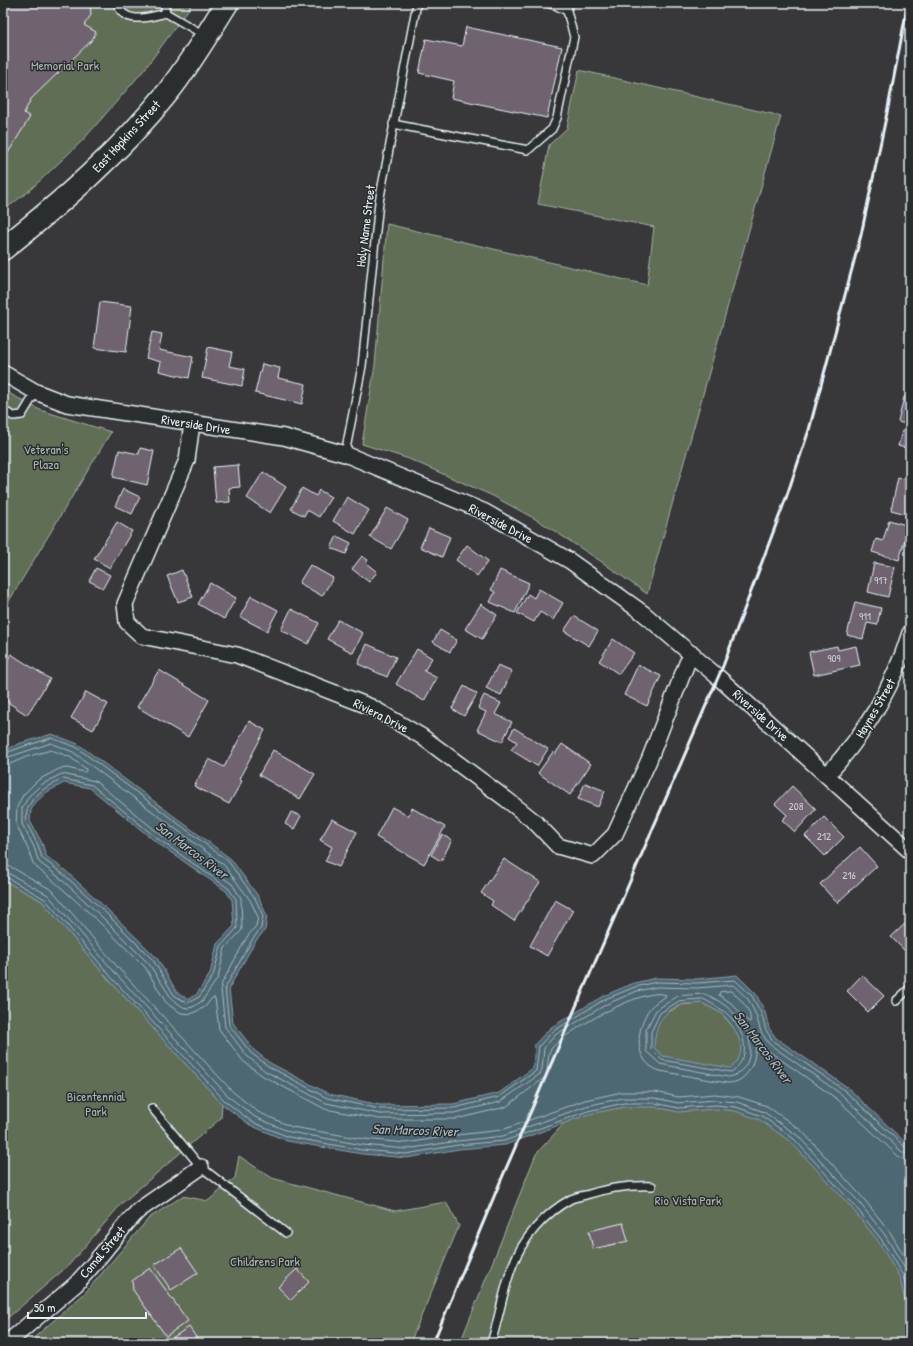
<svg xmlns="http://www.w3.org/2000/svg" width="913" height="1346" viewBox="0 0 913 1346" font-family="'Patrick Hand',sans-serif">
	<style>
		.green { fill: #616e55; stroke: #a4b0a6 }
		.water { fill: #4d6772; stroke: #8b9ea8; fill-rule: evenodd }
		.lines { fill: none; stroke-linecap: round; stroke-linejoin: round }
		.shore { stroke: #aabac2; stroke-width: 1 }
		.building { fill: #706370; stroke: #e8f1f8 }
		.service-casing { stroke: #e8f1f8; stroke-width: 10 }
		.minor-casing { stroke: #e8f1f8; stroke-width: 18 }
		.primary-casing { stroke: #e8f1f8; stroke-width: 25 }
		.service { stroke: #2a2d2e; stroke-width: 7 }
		.minor { stroke: #2a2d2e; stroke-width: 15 }
		.primary { stroke: #2a2d2e; stroke-width: 22 }
		.rail { stroke: #e8f1f8; stroke-width: 3 }
		.labels { text-anchor: middle; stroke-width: 3; stroke-linejoin: round; paint-order: stroke }
		.number-label { font-size: 11px; fill: #caced6 }
		.park-label { font-size: 13px; fill: #abb6af; stroke: #2a2d2e }
		.street-label { font-size: 13px; fill: #e8f1f8; stroke: #2a2d2e }
		.water-label { font-size: 14px; font-style: italic; fill: #aabac2; stroke: #2a2d2e }
	</style>
	<rect width="100%" height="100%" fill="#38383b"/>
	<filter id="ink" filterUnits="userSpaceOnUse"><feTurbulence type="fractalNoise" baseFrequency=".025" numOctaves="2"/><feDisplacementMap in="SourceGraphic" scale="8" xChannelSelector="R" yChannelSelector="G"/><feConvolveMatrix kernelMatrix="1 2 1 2 8 2 1 2 1" color-interpolation-filters="sRGB"/></filter>
	<g filter="url(#ink)">
		<g class="green">
			<polygon points="3,3 193,3 144,70 83,140 30,190 3,211"/>
			<polygon points="579,70 781,116 647,594 602,562 539,521 493,496 409,459 362,444 375,365 387,224 647,285 654,227 538,204 549,145 567,128"/>
			<polygon points="3,390 40,410 111,432 3,611"/>
			<polygon points="3,880 42,901 110,981 222,1104 221,1118 122,1203 69,1265 3,1322"/>
			<polygon points="702,1003 721,1013 735,1029 910,1247 910,1343 460,1343 536,1154 662,1016 681,1005"/>
			<polygon points="239,1156 272,1178 395,1211 446,1202 459,1226 410,1343 28,1343 85,1293 149,1218 183,1196 208,1201 235,1178"/>
		</g>
		<path class="water" d="M52 734 78 744 231 859 258 896 267 916 265 930 255 942 229 988 233 1023 254 1050 270 1063 329 1094 380 1105 453 1104 499 1093 533 1068 535 1044 550 1028 603 996 634 983 656 978 697 979 737 975 756 994 765 1012 769 1028 776 1038 847 1087 910 1147V1324L900 1278 878 1241 851 1207 791 1142 760 1120 735 1111 716 1109 678 1112 655 1107H625L589 1114 505 1145 459 1149 407 1158 362 1154 287 1141 250 1125 222 1104 110 981 42 901 3 880V751L21 743ZM64 783 90 788 156 842 226 891 232 900 234 926 217 944 210 974 196 995 188 999 177 992 157 958 106 908 66 871 46 856 42 843 30 821 31 810 36 802 47 792ZM702 1003C708 1006 716 1010 722 1014 737 1028 751 1053 730 1068L663 1056 654 1048C655 1028 660 1013 680 1005 686 1003 696 1004 702 1003Z"/>
		<g class="lines">
			<g class="shore">
				<polyline points="3,754 22,747 51,738 76,747 228,861 255,898 263,916 261,928 252,940 225,988 229,1025 251,1053 268,1066 327,1098 380,1109 454,1108 499,1097 536,1071 539,1046 552,1032 605,999 635,987 656,982 697,983 735,980 752,996 761,1013 766,1030 773,1041 844,1090 906,1148 910,1150"/>
				<polyline points="3,759 51,743 73,752 224,865 250,900 258,917 256,926 247,937 222,983 221,989 225,1027 247,1056 265,1071 326,1103 380,1114 454,1113 500,1102 540,1074 542,1069 544,1048 555,1035 607,1004 637,991 657,987 697,988 733,985 748,999 756,1015 761,1032 769,1044 841,1094 902,1152 910,1155"/>
				<path d="M3 765H8L26 757 51 750 70 757 86 769V771L84 772 67 768 59 769 38 780 23 795 17 807 16 824 28 849 33 863 37 868 56 883 96 919 145 967 165 1001 169 1005 181 1013 191 1014 205 1007 212 998H215L219 1029 243 1061 263 1076 325 1109 379 1119H456L506 1107 544 1078C550 1069 546 1056 551 1049 564 1032 646 985 666 995L665 997C660 1000 654 1003 650 1008 636 1027 632 1062 660 1071L727 1083C749 1084 758 1057 755 1039L757 1038 767 1050 837 1099 899 1157 904 1160 910 1161"/>
				<polygon points="62,774 95,781 161,835 232,884 241,898 242,930 225,948 218,978 202,1001 193,1007 188,1008 183,1007 172,999 149,964 100,915 60,878 40,863 38,860 34,847 22,824 22,808 29,796 41,785"/>
				<polygon points="63,779 92,785 158,839 228,888 236,899 237,928 221,946 213,976 199,997 187,1003 174,995 153,960 104,911 63,874 42,858 38,845 26,822 27,809 33,799 44,789"/>
				<polyline points="3,866 11,867 52,890 121,971 233,1092 258,1112 292,1127 364,1139 406,1143 457,1135 502,1130 585,1100 622,1092 655,1092 679,1097 715,1094 739,1097 767,1106 802,1131 863,1198 890,1232 910,1266"/>
				<polyline points="3,872 8,873 48,895 117,975 229,1097 255,1117 290,1132 363,1145 406,1149 458,1141 503,1136 586,1106 623,1098 655,1098 678,1103 715,1100 737,1102 764,1112 798,1136 858,1201 885,1235 908,1274 910,1282"/>
				<polyline points="3,877 6,877 45,899 113,979 225,1101 252,1122 289,1137 362,1150 406,1154 458,1145 504,1141 588,1111 624,1103 655,1103 678,1108 715,1105 736,1107 762,1116 794,1139 854,1205 881,1239 903,1276 910,1305"/>
				<path d="M732 991C739 998 753 1011 750 1022L748 1021 731 1003 719 995 720 992Z"/>
				<path d="M704 994C719 999 734 1011 743 1024 752 1038 754 1062 739 1072 735 1075 732 1077 728 1077L660 1064 646 1051V1030L656 1010 678 996Z"/>
				<path d="M703 999C709 1002 716 1006 722 1010 742 1023 756 1056 731 1072L662 1060 651 1049V1032L660 1013 679 1001Z"/>
			</g>
		</g>
		<g class="building">
			<polygon points="3,3 90,3 91,15 84,25 96,32 91,41 31,99 24,113 30,117 3,161"/>
			<polygon points="466,27 562,47 547,118 451,98 454,81 419,73 426,39 462,46"/>
			<polygon points="100,302 132,306 126,352 94,348"/>
			<polygon points="152,332 162,334 159,350 193,357 189,378 159,371 161,362 146,358"/>
			<polygon points="208,347 232,352 229,366 245,369 242,386 202,378"/>
			<polygon points="262,364 280,368 278,378 306,384 302,404 255,393"/>
			<polygon points="904,397 910,398 910,425 898,422"/>
			<polygon points="902,431 910,434 910,469 904,467 909,449 898,446"/>
			<polygon points="140,448 154,451 147,485 113,477 119,450 139,454"/>
			<polygon points="238,465 240,487 229,488 230,502 216,503 213,467"/>
			<polygon points="263,472 286,487 270,513 247,498"/>
			<polygon points="898,478 910,480 910,515 891,510"/>
			<polygon points="302,488 316,496 319,490 331,497 319,517 307,510 304,516 291,509"/>
			<polygon points="123,489 140,497 132,514 115,506"/>
			<polygon points="347,497 369,510 355,534 333,521"/>
			<polygon points="387,508 408,520 391,549 370,537"/>
			<polygon points="889,520 909,526 899,560 872,552 876,539 883,541"/>
			<polygon points="117,522 132,531 110,568 94,559"/>
			<polygon points="429,528 450,537 442,557 420,547"/>
			<polygon points="337,536 351,543 346,554 331,548"/>
			<polygon points="467,545 488,561 477,576 456,560"/>
			<polygon points="362,556 368,560 366,563 377,572 369,582 352,569"/>
			<polygon points="874,563 895,567 888,597 868,592"/>
			<polygon points="310,565 333,578 322,596 299,583"/>
			<polygon points="96,568 110,575 103,588 89,581"/>
			<polygon points="182,570 193,597 178,602 167,576"/>
			<polygon points="500,570 529,583 515,613 490,602 495,592 491,590"/>
			<polygon points="210,583 236,598 224,619 198,604"/>
			<polygon points="539,589 563,603 553,620 540,612 534,622 517,613 528,594 534,598"/>
			<polygon points="251,596 278,610 267,631 240,617"/>
			<polygon points="855,602 881,608 877,625 867,623 863,639 847,635"/>
			<polygon points="481,604 497,615 482,639 465,629"/>
			<polygon points="291,609 319,623 308,644 281,630"/>
			<polygon points="574,616 598,631 589,646 564,631"/>
			<polygon points="338,620 363,633 353,653 327,639"/>
			<polygon points="440,630 457,640 450,652 433,642"/>
			<polygon points="613,639 634,653 619,674 599,661"/>
			<polygon points="367,644 396,657 387,677 358,664"/>
			<polygon points="837,646 838,650 856,646 860,665 814,675 809,652"/>
			<polygon points="417,649 432,658 424,671 437,678 424,701 396,684"/>
			<polygon points="11,654 50,679 27,715 3,699 3,667"/>
			<polygon points="498,665 512,671 501,695 486,688"/>
			<polygon points="638,665 661,676 647,706 624,695"/>
			<polygon points="159,670 209,700 188,737 137,707"/>
			<polygon points="464,686 477,694 464,716 452,709"/>
			<polygon points="86,692 108,704 93,730 71,718"/>
			<polygon points="484,695 501,703 495,714 512,722 502,742 477,730 486,712 478,708"/>
			<polygon points="249,721 265,730 239,779 242,781 229,804 194,786 209,759 224,767"/>
			<polygon points="514,728 548,749 537,766 511,750 517,742 509,737"/>
			<polygon points="562,744 591,764 570,795 538,773 553,752 555,754"/>
			<polygon points="273,750 315,774 300,799 259,775"/>
			<polygon points="585,783 605,791 598,807 578,799"/>
			<polygon points="792,786 816,809 795,832 782,820 787,815 775,804"/>
			<polygon points="392,807 408,816 412,808 445,827 424,864 376,837"/>
			<polygon points="291,812 301,816 294,829 285,824"/>
			<polygon points="824,817 844,837 825,856 805,836"/>
			<polygon points="332,819 357,832 339,867 325,861 332,847 320,840"/>
			<polygon points="442,835 452,840 441,861 431,855"/>
			<polygon points="860,847 877,866 837,903 820,884"/>
			<polygon points="504,859 540,882 514,921 491,905 493,901 481,893"/>
			<polygon points="555,900 573,910 547,956 530,946"/>
			<polygon points="910,919 910,951 908,954 891,937"/>
			<polygon points="862,975 884,996 868,1012 847,991"/>
			<polygon points="623,1223 628,1241 593,1249 589,1231"/>
			<polygon points="181,1248 198,1273 171,1290 154,1265"/>
			<polygon points="150,1268 188,1321 166,1336 133,1290 132,1281"/>
			<polygon points="297,1269 309,1282 291,1300 278,1287"/>
			<polygon points="189,1327 200,1343 172,1343 169,1340"/>
		</g>
		<g class="lines">
			<defs>
				<g id="service">
					<path d="M117 3C124 26 149 17 166 13L164 3"/>
					<polyline points="567,11 569,3"/>
					<polyline points="166,13 204,35"/>
					<polyline points="393,124 528,150 552,129 557,118 574,37 567,11 557,6 547,3"/>
					<polyline points="3,410 13,416 22,415 36,392"/>
					<polyline points="345,454 362,366 379,202 417,3"/>
					<polyline points="896,1001 910,988"/>
					<polyline points="152,1108 201,1167 286,1233"/>
					<path d="M491 1343C499 1318 503 1291 512 1267 522 1239 545 1213 571 1199 576 1197 581 1196 586 1195 608 1188 629 1185 652 1186"/>
				</g>
				<g id="minor">
					<polyline points="3,373 36,392 67,404 284,437 345,454 485,512 570,561 643,613 718,677 910,851"/>
					<polyline points="192,423 187,460 125,604 127,622 142,636 237,655 371,707 421,736 506,799 535,822 558,846 593,856 615,834 649,760 687,663 693,654"/>
					<path d="M827 775C866 733 893 688 910 633"/>
					<polyline points="7,1343 76,1284 92,1266 126,1224 139,1210 201,1167"/>
				</g>
				<path id="primary" d="M3 249C62 202 121 151 168 92 190 64 208 33 227 3"/>
			</defs>
			<use href="#service" class="service-casing"/>
			<use href="#minor" class="minor-casing"/>
			<use href="#primary" class="primary-casing"/>
			<use href="#service" class="service"/>
			<use href="#minor" class="minor"/>
			<use href="#primary" class="primary"/>
			<polyline class="rail" points="433,1343 498,1187 723,666 786,498 809,430 861,235 888,108 908,3"/>
		</g>
	</g>
	<g class="labels">
		<g class="number-label">
			<text x="881" y="584">917</text>
			<text x="865" y="620">911</text>
			<text x="834" y="662">909</text>
			<text x="796" y="810">208</text>
			<text x="824" y="840">212</text>
			<text x="849" y="879">216</text>
		</g>
		<g class="park-label">
			<text x="65" y="70">Memorial Park</text>
			<text x="46" y="454">Veteran's<tspan x="46" dy="15">Plaza</tspan></text>
			<text x="96" y="1101">Bicentennial<tspan x="96" dy="15">Park</tspan></text>
			<text x="688" y="1205">Rio Vista Park</text>
			<text x="265" y="1266">Childrens Park</text>
		</g>
		<g class="street-label">
			<text transform="translate(126 136) rotate(-47)" y="5">East Hopkins Street</text>
			<text transform="translate(365 226) rotate(-83)" y="5">Holy Name Street</text>
			<text transform="translate(196 424) rotate(9)" y="5">Riverside Drive</text>
			<text transform="translate(501 523) rotate(28)" y="5">Riverside Drive</text>
			<text transform="translate(875 708) rotate(-60)" y="5">Haynes Street</text>
			<text transform="translate(381 715) rotate(27)" y="5">Riviera Drive</text>
			<text transform="translate(761 715) rotate(42)" y="5">Riverside Drive</text>
			<text transform="translate(102 1252) rotate(-50)" y="5">Comal Street</text>
		</g>
		<g class="water-label">
			<text transform="translate(192 850) rotate(37)" y="5">San Marcos River</text>
			<text transform="translate(763 1047) rotate(53)" y="5">San Marcos River</text>
			<text transform="translate(415 1130) rotate(2)" y="5">San Marcos River</text>
		</g>
	</g>
	<rect width="913" height="1346" fill="none" stroke="#2a2d2e" stroke-width="16"/>
	<rect x="8" y="8" width="897" height="1330" fill="none" stroke="#e8f1f8" stroke-width="1.5" filter="url(#ink)"/>
	<path d="M28 1312v6h118v-6" fill="none" stroke="#e8f1f8" stroke-width="2"/>
	<text x="34" y="1312" font-size="12" fill="#e8f1f8" stroke="#2a2d2e" stroke-width="3" paint-order="stroke">50 m</text>
</svg>
